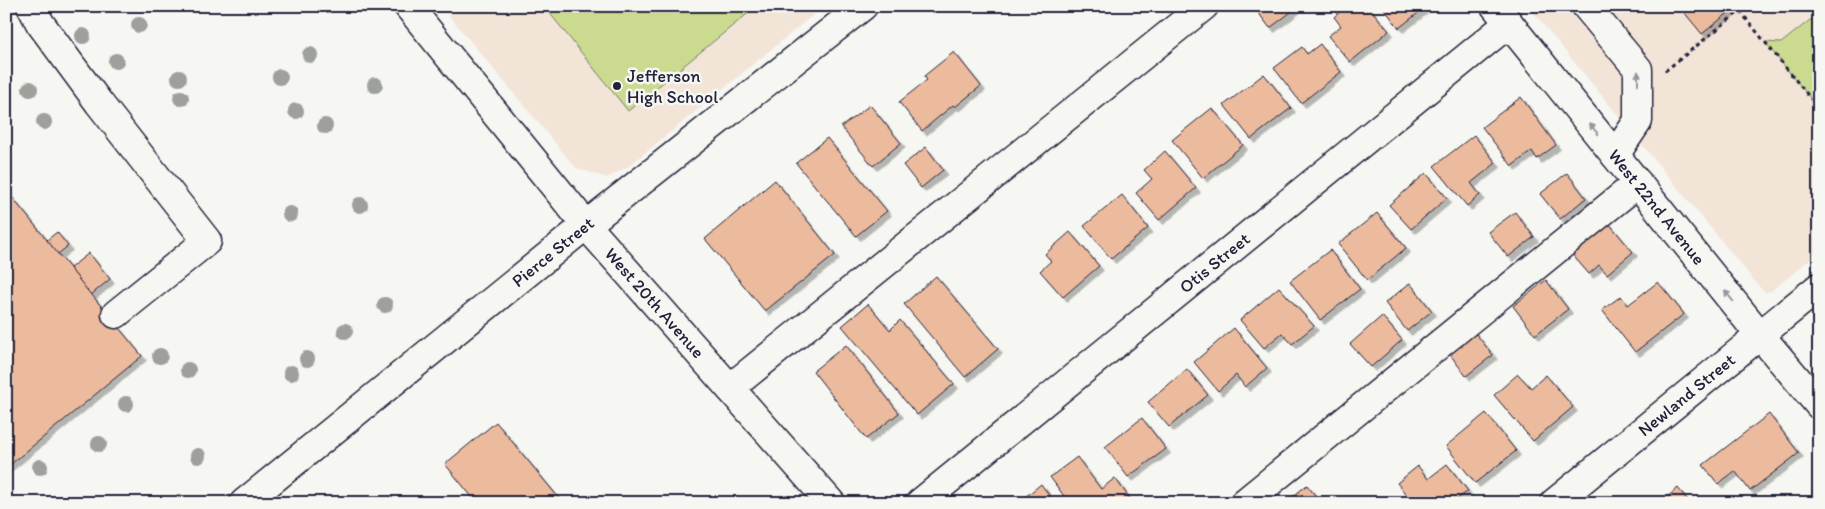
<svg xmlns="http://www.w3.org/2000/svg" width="1825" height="509" viewBox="0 0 1825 509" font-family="Itim,sans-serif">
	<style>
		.built { fill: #f3e4d8 }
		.green { fill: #cadb90; stroke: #767e66 }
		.building { fill: #ecba9d; stroke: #22223b; filter: url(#shadow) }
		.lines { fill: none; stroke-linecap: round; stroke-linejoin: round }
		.minor-casing { stroke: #22223b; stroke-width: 31 }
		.path { stroke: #22223b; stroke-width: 3; stroke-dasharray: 4 4; stroke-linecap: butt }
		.minor { stroke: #f6f6f2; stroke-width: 28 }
		.tree { fill: #9da09b }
		.oneway { fill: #9797a0 }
		.poi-dot { fill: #22223b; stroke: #f6f6f2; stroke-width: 2 }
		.labels { text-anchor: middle; stroke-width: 5; stroke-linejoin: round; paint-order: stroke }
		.poi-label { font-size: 18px; fill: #22223b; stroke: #f6f6f2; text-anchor: start }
		.street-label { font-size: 18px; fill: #22223b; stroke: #f6f6f2 }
	</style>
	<defs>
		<filter id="shadow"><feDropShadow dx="4.5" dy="4.5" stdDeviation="0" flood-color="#0004"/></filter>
	</defs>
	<rect width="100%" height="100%" fill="#f6f6f2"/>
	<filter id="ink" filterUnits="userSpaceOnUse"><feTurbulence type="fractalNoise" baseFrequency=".02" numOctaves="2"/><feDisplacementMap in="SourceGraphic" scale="10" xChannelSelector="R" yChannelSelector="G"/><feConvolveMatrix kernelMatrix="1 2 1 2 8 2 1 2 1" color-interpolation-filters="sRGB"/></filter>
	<g filter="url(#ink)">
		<g class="built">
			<polygon points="441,6 824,6 629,166 607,178 576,168"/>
			<polygon points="1528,6 1819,6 1819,252 1771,291 1766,292 1761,289"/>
		</g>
		<g class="green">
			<polygon points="544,6 757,6 628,111"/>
			<polygon points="1819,17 1819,109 1765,42 1781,43 1810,20"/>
		</g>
		<g class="building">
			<polygon points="1253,6 1293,6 1295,9 1270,28"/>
			<polygon points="1346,6 1368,6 1389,31 1350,62 1328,36 1341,26 1334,17"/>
			<polygon points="1382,6 1427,6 1399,28"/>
			<polygon points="1679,6 1737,6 1702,34"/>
			<polygon points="1320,44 1341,72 1301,103 1274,68 1302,47 1307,54"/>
			<polygon points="954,52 981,86 955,107 953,105 922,131 899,102 927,80 924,76"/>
			<polygon points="1264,74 1291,108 1251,139 1224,105"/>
			<polygon points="1521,97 1556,145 1537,159 1532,151 1512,166 1482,127"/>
			<polygon points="870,105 901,143 873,166 841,127"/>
			<polygon points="1212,108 1243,145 1203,178 1172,140"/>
			<polygon points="1474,135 1496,163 1471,183 1480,195 1467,206 1434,166"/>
			<polygon points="827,138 887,211 856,236 796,163"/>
			<polygon points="926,147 943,170 921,188 903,165"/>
			<polygon points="1165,151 1196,188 1159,220 1136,193 1152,179 1144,170"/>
			<polygon points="1426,173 1447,198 1411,229 1389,205"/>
			<polygon points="1567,173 1586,198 1560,219 1540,194"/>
			<polygon points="775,180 835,255 765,311 705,239"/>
			<polygon points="6,190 142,356 6,468"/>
			<polygon points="1122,195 1148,228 1111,259 1084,226"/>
			<polygon points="1515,212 1534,237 1508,257 1488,232"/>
			<polygon points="1377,213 1406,248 1367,280 1338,244"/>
			<polygon points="1607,221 1633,252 1607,274 1599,265 1589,274 1570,252"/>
			<polygon points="57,232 68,246 58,254 47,240"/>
			<polygon points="1070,232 1099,266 1063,297 1040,271 1051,261 1045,254"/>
			<polygon points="1330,250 1360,289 1320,320 1290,281"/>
			<polygon points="89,253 110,279 91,295 70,268"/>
			<polygon points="936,276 998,349 965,377 904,304"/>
			<polygon points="1546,280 1568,309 1535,335 1513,306"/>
			<polygon points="1658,282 1684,314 1635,352 1602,310 1621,296 1628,305"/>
			<polygon points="1410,283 1432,311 1407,331 1385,303"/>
			<polygon points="1279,287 1314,326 1292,344 1282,333 1264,348 1240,320"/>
			<polygon points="868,304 890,330 900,320 954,384 917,415 842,326"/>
			<polygon points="1382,316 1402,340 1371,367 1350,344"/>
			<polygon points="1234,328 1267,368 1245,387 1236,375 1218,391 1194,362"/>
			<polygon points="1472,329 1493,355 1466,376 1446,349"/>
			<polygon points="846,345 899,413 866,439 813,371"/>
			<polygon points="1187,369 1208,395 1169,427 1148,402"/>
			<polygon points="1518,374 1531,388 1546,375 1573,407 1533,441 1494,395"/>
			<polygon points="1486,413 1516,451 1475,483 1446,446"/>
			<polygon points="1769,414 1799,453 1750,491 1735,471 1718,484 1703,465"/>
			<polygon points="1142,418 1166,449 1128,477 1105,447"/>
			<polygon points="496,422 563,503 477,503 445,464"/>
			<polygon points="1077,457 1101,489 1115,478 1133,503 1069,503 1050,477"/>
			<polygon points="1447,464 1468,491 1452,503 1413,503 1397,483 1418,466 1428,479"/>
			<polygon points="1041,484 1055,503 1018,503"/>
			<polygon points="1307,485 1321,503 1285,503"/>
			<polygon points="1678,488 1690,503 1660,503"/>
		</g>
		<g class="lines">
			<defs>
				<g id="minor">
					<polyline points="31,6 40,23 99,103 207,241 116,314"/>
					<path id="s1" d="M408 6 586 225 831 503"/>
					<path id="s2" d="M1495 6 1759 334 1819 405"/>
					<polyline points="1586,6 1638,69 1638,121 1615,155"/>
					<polyline points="730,388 1204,6"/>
					<path id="s3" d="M244 503 586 225 863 6"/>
					<path id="s4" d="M920 503 1509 23"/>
					<polyline points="1244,503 1638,183"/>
					<path id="s5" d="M1554 503 1819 287"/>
				</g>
			</defs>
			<use href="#minor" class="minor-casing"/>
			<g class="path">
				<polyline points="1740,11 1746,6"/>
				<polyline points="1665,71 1740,11 1819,109"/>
			</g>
			<use href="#minor" class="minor"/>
		</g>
		<g class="tree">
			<circle cx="139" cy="25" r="8"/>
			<circle cx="83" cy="36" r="8"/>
			<circle cx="310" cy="55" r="8"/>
			<circle cx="116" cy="61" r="8"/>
			<circle cx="280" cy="77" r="8"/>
			<circle cx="179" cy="78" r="8"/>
			<circle cx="375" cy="85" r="8"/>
			<circle cx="30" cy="89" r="8"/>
			<circle cx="181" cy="98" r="8"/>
			<circle cx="296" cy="111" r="8"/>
			<circle cx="44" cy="122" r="8"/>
			<circle cx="325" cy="126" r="8"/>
			<circle cx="360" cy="205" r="8"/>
			<circle cx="290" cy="214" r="8"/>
			<circle cx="385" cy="305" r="8"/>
			<circle cx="345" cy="331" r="8"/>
			<circle cx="160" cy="356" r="8"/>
			<circle cx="307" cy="359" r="8"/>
			<circle cx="188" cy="370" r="8"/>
			<circle cx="291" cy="373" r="8"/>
			<circle cx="126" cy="404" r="8"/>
			<circle cx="99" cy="444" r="8"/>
			<circle cx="198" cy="456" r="8"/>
			<circle cx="40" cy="467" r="8"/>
		</g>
		<defs><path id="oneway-solid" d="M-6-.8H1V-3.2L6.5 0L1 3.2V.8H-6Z" transform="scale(1.25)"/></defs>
		<g class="oneway">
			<use href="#oneway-solid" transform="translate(1638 78) rotate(-90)"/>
			<use href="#oneway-solid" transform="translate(1594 129) rotate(-129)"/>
			<use href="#oneway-solid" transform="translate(1729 296) rotate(-129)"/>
		</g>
	</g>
	<circle class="poi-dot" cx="617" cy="86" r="5"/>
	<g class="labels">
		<g class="poi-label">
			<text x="627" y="82">Jefferson<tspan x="627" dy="21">High School</tspan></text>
		</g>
		<g class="street-label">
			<text dy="6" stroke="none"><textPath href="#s2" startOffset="258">West 22nd Avenue</textPath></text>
			<text dy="6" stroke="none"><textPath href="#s3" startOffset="398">Pierce Street</textPath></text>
			<text dy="6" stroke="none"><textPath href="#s4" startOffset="380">Otis Street</textPath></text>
			<text dy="6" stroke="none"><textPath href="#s1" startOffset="386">West 20th Avenue</textPath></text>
			<text dy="6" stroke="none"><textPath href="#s5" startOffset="171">Newland Street</textPath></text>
		</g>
	</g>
	<rect width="1825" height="509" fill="none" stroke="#f6f6f2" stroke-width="25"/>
	<rect x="12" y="12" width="1800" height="484" fill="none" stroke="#22223b" stroke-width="2" filter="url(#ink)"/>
</svg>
